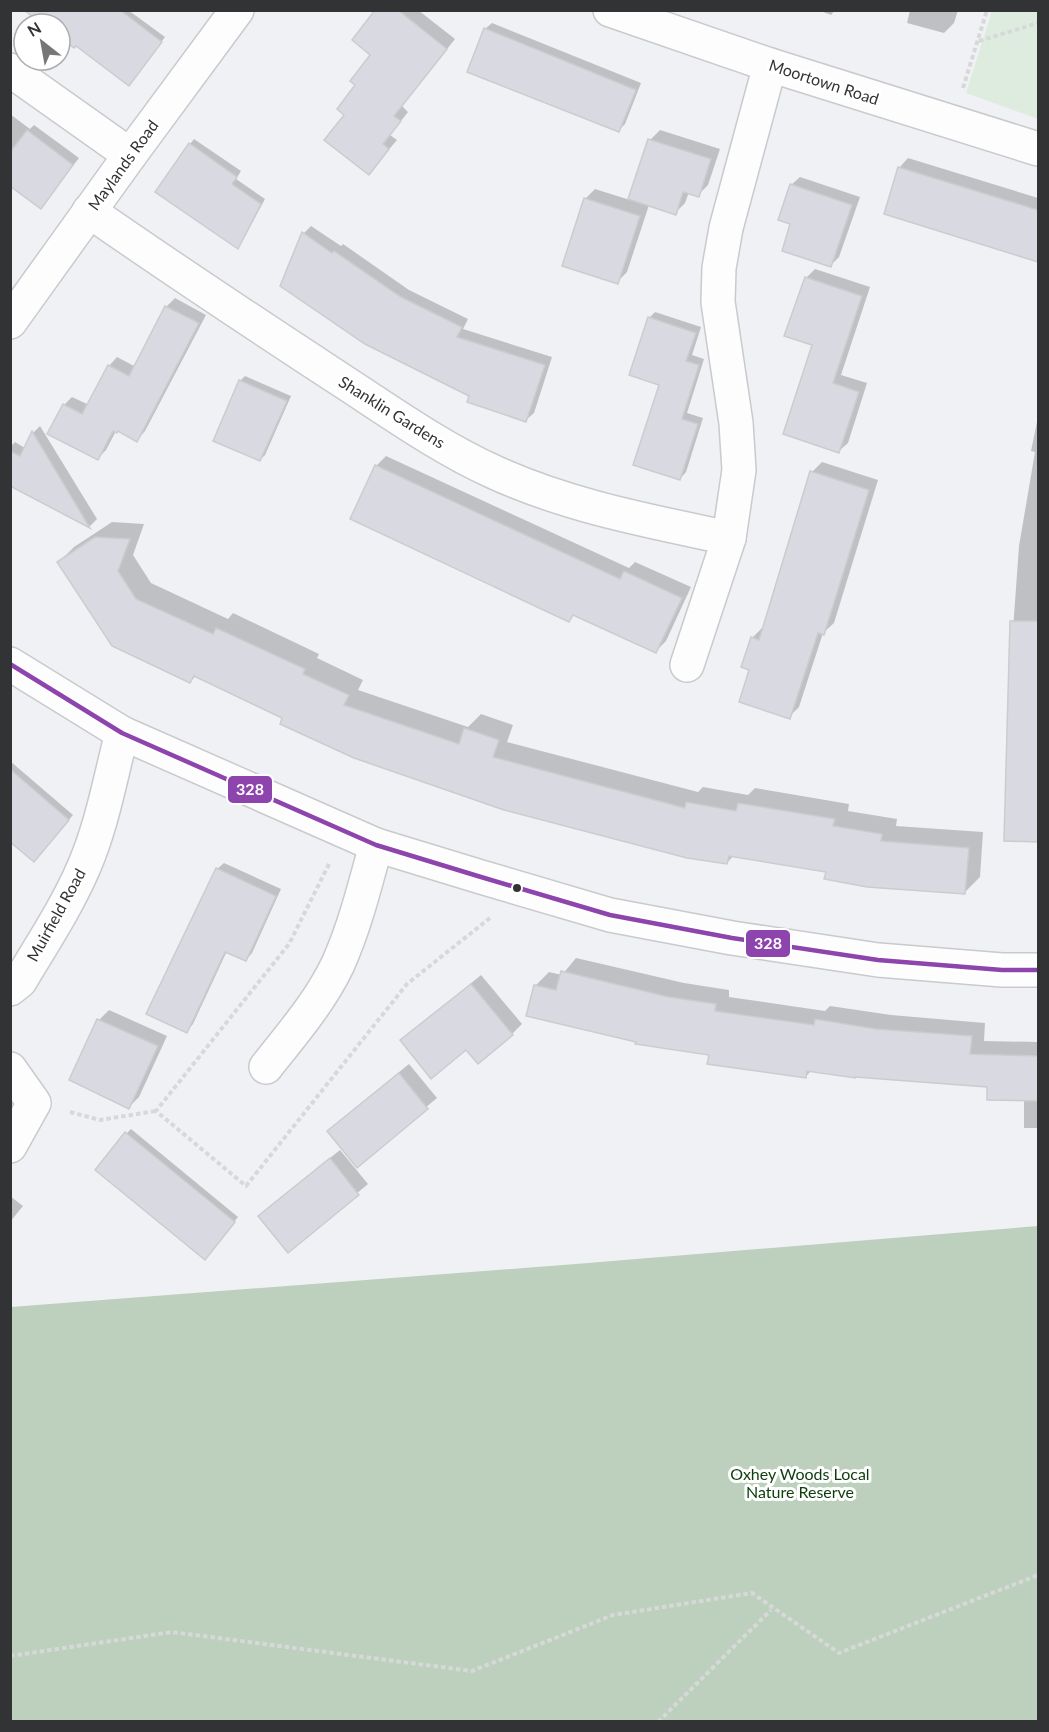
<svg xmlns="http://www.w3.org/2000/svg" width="1049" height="1732" viewBox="0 0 1049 1732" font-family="Lato,sans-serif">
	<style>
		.green { fill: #deecdf }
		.forest { fill: #bcd0bd }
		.shadow { fill: #0003 }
		.building { fill: #d9d9e2; stroke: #cbccce; stroke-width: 1.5 }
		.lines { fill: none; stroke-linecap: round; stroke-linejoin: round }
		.street-casing { stroke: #c9cacc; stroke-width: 36 }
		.path { stroke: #d7d8d8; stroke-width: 4; stroke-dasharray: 4.5 3; stroke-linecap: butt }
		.street { stroke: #fdfdfd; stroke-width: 33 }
		.bus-1-casing { stroke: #fff; stroke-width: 9 }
		.bus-1 { stroke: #8e44ad; stroke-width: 4.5 }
		.bus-dot { fill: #323335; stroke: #fff; stroke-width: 2 }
		.labels { text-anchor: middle; stroke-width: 6; stroke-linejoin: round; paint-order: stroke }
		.street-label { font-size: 16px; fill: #323335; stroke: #fff }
		.park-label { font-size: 16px; fill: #0c3d0b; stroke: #fff }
		.line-badge { stroke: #fff; stroke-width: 2 }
		.badge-label { font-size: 16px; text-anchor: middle; font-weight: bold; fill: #fff }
	</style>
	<rect width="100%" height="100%" fill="#eff1f4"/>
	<polygon class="green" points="992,11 1038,11 1038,119 966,93"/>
	<polygon class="forest" points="1038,1226 1038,1721 11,1721 11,1307 576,1264"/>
	<g class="shadow">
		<polygon points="35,10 128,10 165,37 134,79 60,36 60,24 45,24"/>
		<polygon points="377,10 418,10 455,39 402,106 408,112 390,135 397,140 369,173 347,114 372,54"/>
		<polygon points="818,10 835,10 831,15"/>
		<polygon points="910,10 958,10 954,23 944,33 907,23"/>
		<polygon points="492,23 641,83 625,124 619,130 485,29"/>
		<polygon points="10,114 30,129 34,125 79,158 41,207 10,185"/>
		<polygon points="660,130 720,149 708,185 698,195 689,192 685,203 675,213 649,205 627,272 617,282 585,199 595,189 630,200 650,140"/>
		<polygon points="194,139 241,171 236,179 265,199 242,242 238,247 190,144"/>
		<polygon points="908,158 1038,198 1038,261 885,213 899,168"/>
		<polygon points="800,177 860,197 839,257 831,265 792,223 791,185"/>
		<polygon points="311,226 341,246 343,244 409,290 468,319 463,329 552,357 534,413 526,420 471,396 304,233"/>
		<polygon points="815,269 870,287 841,375 867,383 848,443 839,451 814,344 806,278"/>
		<polygon points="175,298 206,315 145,431 137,440 119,430 116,431 106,450 97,459 64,405 72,397 89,405 109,366 117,357 136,367 166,307"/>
		<polygon points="655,312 701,327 692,355 704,359 687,413 703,418 686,472 680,479 649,318"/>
		<polygon points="245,376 291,396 265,455 260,460 240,381"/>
		<polygon points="1038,417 1038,840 1006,839 1011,657 1019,546 1035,452 1031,451"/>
		<polygon points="40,426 97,519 90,526 10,485 10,447 15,442 25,448 34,432"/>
		<polygon points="386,456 629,568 635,562 691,587 666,641 656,651 575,614 569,620 376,466"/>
		<polygon points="822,462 878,480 834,623 823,633 799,707 789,717 751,669 752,638 762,628 764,628 812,472"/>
		<polygon points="112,522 144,524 133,555 151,583 228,619 233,613 319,654 317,658 363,680 358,690 468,727 481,714 513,725 507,742 698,792 703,787 748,795 755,788 849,804 848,811 897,819 896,826 983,832 980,877 964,893 734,855 727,863 284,717 196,676 190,681 59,562 74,547"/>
		<polygon points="10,761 73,815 38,855 10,840"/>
		<polygon points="224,863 281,889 252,953 246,960 227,951 193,1024 187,1031 217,869"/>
		<polygon points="576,958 684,983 729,990 729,997 825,1011 830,1006 891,1015 985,1023 984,1041 1038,1042 1038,1128 1024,1128 1024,1099 988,1085 812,1070 805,1077 710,1054 637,1041 535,986 549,972 562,975"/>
		<polygon points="481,975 522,1024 512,1034 467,1048 402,1040"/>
		<polygon points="109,1010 167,1036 139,1097 129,1107 71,1080 99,1020"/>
		<polygon points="409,1064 437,1098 357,1165 339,1121"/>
		<polygon points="131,1129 238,1217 209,1253 127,1133"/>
		<polygon points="340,1150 368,1184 288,1251 270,1206"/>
		<polygon points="10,1196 23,1206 10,1222"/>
	</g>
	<g class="building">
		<polygon points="24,10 120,10 162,42 129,86 76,46 74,48 60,38 60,24 42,24"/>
		<polygon points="375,10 398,10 447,49 394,116 401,121 383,144 389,149 369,175 324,140 344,115 337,109 355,85 350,81 370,55 352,40"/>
		<polygon points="484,28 636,90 619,132 467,72"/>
		<polygon points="27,130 73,165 41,209 10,186 10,152"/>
		<polygon points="648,139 711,159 699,197 683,192 676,215 628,199"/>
		<polygon points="189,143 237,177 232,184 261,204 238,249 155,192"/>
		<polygon points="898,167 1038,210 1038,262 884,214"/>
		<polygon points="790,184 852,205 831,267 782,251 790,224 778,220"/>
		<polygon points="584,198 640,216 618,284 562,266"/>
		<polygon points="302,232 332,253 334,251 401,297 462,327 457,337 545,365 526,422 467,402 469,396 365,344 280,286"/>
		<polygon points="805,277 862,296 833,383 859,392 839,453 783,434 812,345 784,336"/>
		<polygon points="165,306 199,323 137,442 118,431 117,433 113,431 98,460 47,434 63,404 82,414 108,365 129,376"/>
		<polygon points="648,317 696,333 686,361 699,365 682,419 698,424 680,480 633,465 659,385 629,375"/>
		<polygon points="239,380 287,401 260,461 213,441"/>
		<polygon points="32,431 90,528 10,486 10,451 20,456"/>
		<polygon points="375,465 620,579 624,571 682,598 656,653 573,615 569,622 350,519"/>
		<polygon points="810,471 869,490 824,635 818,633 790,719 739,702 749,670 741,667 751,637 759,640"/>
		<polygon points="95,537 130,539 118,571 136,599 213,634 216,628 305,669 303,674 349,695 344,705 459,744 464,728 499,740 493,757 685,808 686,802 736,811 738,803 835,819 833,826 882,834 881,841 969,848 965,894 867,887 824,879 826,872 729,856 727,864 687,858 504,810 354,758 280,724 282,718 194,676 190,683 112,646 57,562"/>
		<polygon points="1010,621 1038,621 1038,842 1004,841"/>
		<polygon points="10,769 69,820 34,862 10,842"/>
		<polygon points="216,868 276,896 246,961 225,952 187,1033 146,1014"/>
		<polygon points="561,971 669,997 716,1004 715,1011 814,1025 815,1019 876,1029 972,1036 970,1054 1038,1056 1038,1101 987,1100 987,1087 855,1077 855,1078 807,1071 806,1078 707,1064 709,1055 635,1044 636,1042 526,1016 534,985 556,990"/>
		<polygon points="471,984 513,1035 478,1064 466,1050 431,1079 400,1040"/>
		<polygon points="97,1019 158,1046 129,1109 69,1080"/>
		<polygon points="399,1073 428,1109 357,1168 327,1131"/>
		<polygon points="125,1132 235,1222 205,1260 95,1170"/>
		<polygon points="330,1158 359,1195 288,1253 258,1216"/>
	</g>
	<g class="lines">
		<defs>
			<g id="street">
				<polyline points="610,10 770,65 1038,149"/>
				<polyline points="10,70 130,155"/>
				<path d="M89 211C171 268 254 323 338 378 389 411 439 447 494 472 568 506 649 521 729 538L739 470 736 423 718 302 719 268 726 228 770 65"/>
				<polyline points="10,322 130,155 237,10"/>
				<polyline points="10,664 122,733 376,845 481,877 610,915 732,938 878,960 1002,970 1038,970"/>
				<polyline points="687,665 729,538"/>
				<path d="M10 989 20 981C42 944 66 908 83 869 102 826 110 779 122 733"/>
				<path d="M266 1067C292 1034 320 1002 338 964 355 926 365 885 376 845"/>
				<polyline points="10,1069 34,1103 10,1146"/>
			</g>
		</defs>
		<use href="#street" class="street-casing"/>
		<g class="path">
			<polyline points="979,41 1038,23"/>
			<polyline points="963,88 987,10"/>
			<polyline points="329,864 289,944 156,1111 246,1186 407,984 490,918"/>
			<polyline points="70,1112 100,1120 156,1111"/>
			<polyline points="10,1656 172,1632 472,1671 613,1615 752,1593 839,1653 1038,1575"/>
			<polyline points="658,1722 771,1610"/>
		</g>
		<use href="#street" class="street"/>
		<defs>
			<polyline id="bus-1" points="10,664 122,733 376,845 481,877 610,915 732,938 878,960 1002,970 1038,970"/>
		</defs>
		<use href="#bus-1" class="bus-1-casing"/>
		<use href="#bus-1" class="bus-1"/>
	</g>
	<circle class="bus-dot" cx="517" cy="888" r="5"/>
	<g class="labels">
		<g class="street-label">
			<text transform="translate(824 82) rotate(18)" y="6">Moortown Road</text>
			<text transform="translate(123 165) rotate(-54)" y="6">Maylands Road</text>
			<text transform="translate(392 412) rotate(32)" y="6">Shanklin Gardens</text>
			<text transform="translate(56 915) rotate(-61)" y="6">Muirfield Road</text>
		</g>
		<g class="park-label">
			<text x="800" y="1480">Oxhey Woods Local<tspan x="800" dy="18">Nature Reserve</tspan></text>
		</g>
	</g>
	<g class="line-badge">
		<rect x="227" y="775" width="46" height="29" rx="6" fill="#8e44ad"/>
		<rect x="745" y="929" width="46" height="29" rx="6" fill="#8e44ad"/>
	</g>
	<g class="badge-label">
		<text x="250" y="795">328</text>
		<text x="768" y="949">328</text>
	</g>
	<rect width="1049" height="1732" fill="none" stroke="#323335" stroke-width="24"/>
	<g transform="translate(42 42) rotate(329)"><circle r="28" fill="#ffffff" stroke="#adadae" stroke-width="1.5"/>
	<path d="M0-4.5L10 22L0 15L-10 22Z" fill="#747678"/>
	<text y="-9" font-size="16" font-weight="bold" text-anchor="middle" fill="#323335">N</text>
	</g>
</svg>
